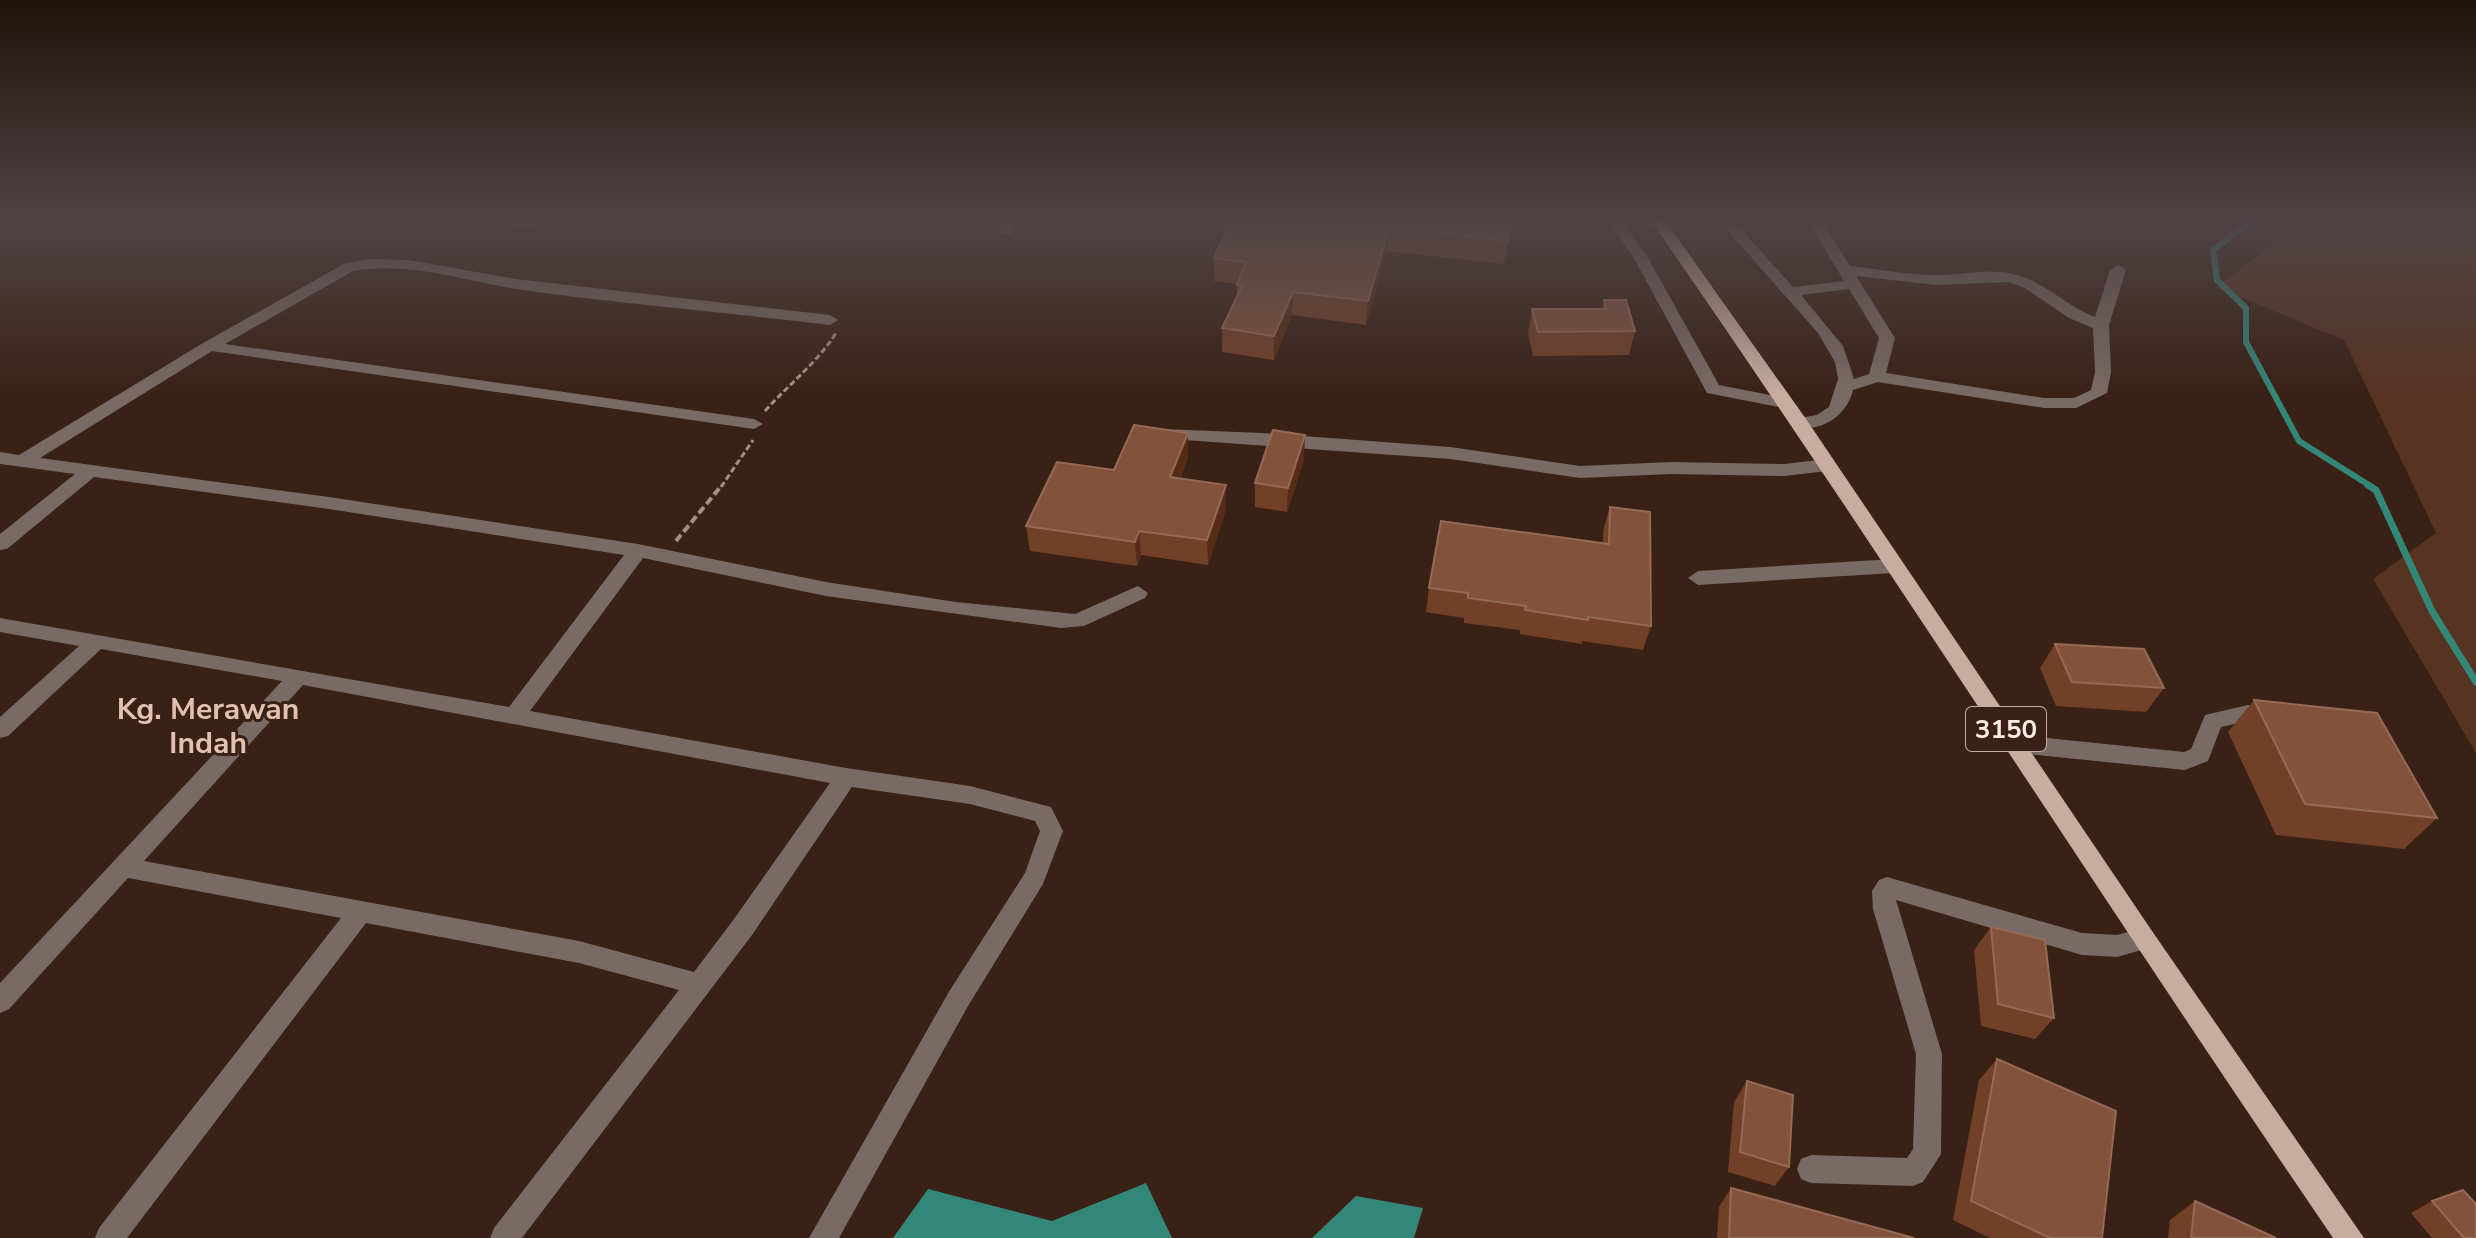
<svg xmlns="http://www.w3.org/2000/svg" width="2476" height="1238" viewBox="0 0 2476 1238" font-family="'Nunito Sans',sans-serif">
	<style>
		.green { fill: #573322 }
		.water { fill: #328778 }
		.lines { fill: none; stroke-linecap: round; stroke-linejoin: round }
		.stream-far1 { stroke: #328778; stroke-width: 6 }
		.stream { stroke: #328778; stroke-width: 7 }
		.path-far1 { stroke: #a48f85; stroke-width: 3; stroke-dasharray: 6 3; stroke-linecap: butt }
		.path { stroke: #a48f85; stroke-width: 4; stroke-dasharray: 8 4; stroke-linecap: butt }
		.minor { fill: #786a64; fill-rule: evenodd }
		.major { fill: #c9aca0; fill-rule: evenodd }
		.wall { fill: #724028 }
		.shaded-wall { fill: #562c18 }
		.building { fill: #82523c; stroke: #956a57; stroke-width: 2 }
		.labels { text-anchor: middle; stroke-width: 6; stroke-linejoin: round; paint-order: stroke }
		.shield { fill: #3a2115; stroke: #c3afa6; stroke-width: 2 }
		.shield-label { font-size: 26px; font-weight: bold; fill: #feece4 }
		.neighbourhood-label { font-size: 30px; font-weight: bold; fill: #e3c1b2; stroke: #3a2115 }
	</style>
	<rect width="100%" height="100%" fill="#3a2115"/>
	<polygon class="green" points="2476,228 2476,753 2373,579 2436,533 2344,340 2216,287 2285,236"/>
	<g class="water">
		<polygon points="1146,1183 1172,1238 893,1238 928,1189 1052,1221"/>
		<polygon points="1356,1196 1423,1208 1414,1238 1312,1238"/>
	</g>
	<g class="lines">
		<polyline class="stream-far1" points="2250,222 2213,250 2217,280 2246,308 2246,342 2299,441 2372,487"/>
		<polyline class="stream" points="2368,485 2376,490 2432,611 2476,682"/>
		<g class="path-far1">
			<path d="M765 411C789 384 817 363 836 333"/>
			<polyline points="721,487 753,440"/>
		</g>
		<polyline class="path" points="676,541 722,485"/>
		<g class="minor">
			<polygon points="1001,222 1015,222 1011,234 1001,234"/>
			<polygon points="1609,222 1623,222 1648,258 1719,385 1790,399 1792,403 1790,407 1784,408 1707,393 1634,258"/>
			<path d="M1820 225 1825 226 1850 266C1879 269 1909 275 1938 275 1963 275 1988 268 2013 274 2044 281 2066 306 2095 317L2110 270 2118 265 2123 267 2126 270 2109 325 2111 372 2107 393 2076 408H2044L1878 382 1853 390C1847 416 1821 433 1794 427L1791 423 1794 419 1817 415 1829 407 1838 379 1835 362 1818 333 1728 231 1730 228H1740L1793 287 1844 281 1813 229ZM1856 276 1936 285 2008 282 2025 288 2069 318 2093 328 2095 372 2091 390 2074 398H2044L1886 373 1895 338ZM1849 289 1879 338 1869 374 1854 379 1843 346 1801 295Z"/>
			<path d="M367 259 409 260 516 279 830 315 838 320 830 325C725 312 620 304 516 289 462 280 408 261 353 271L225 344 754 419 763 424 754 429 212 351 40 458 329 497 638 544 826 582 956 602 1075 614 1138 586 1148 593 1145 598 1084 626 1061 628 826 596 643 558 530 711 846 768 970 786 1051 807 1063 831 1043 884 968 1006 839 1238H809L950 990 1025 873 1040 831 1035 821 970 804 852 787 752 935 522 1238H490L494 1228 679 990 579 963 366 923 127 1238H95L99 1228 341 918 128 878 9 1009 0 1013V983L282 681 101 649 8 736 0 738V717L79 646 0 632V618L509 707 624 555 329 509 94 477 7 549 0 550V534L75 474 0 464V452L19 455 203 343 344 264ZM303 685 830 783 734 919 694 972 579 941 144 861Z"/>
			<polygon points="1162,429 1262,433 1450,447 1580,466 1671,462 1784,464 1828,459 1837,465 1828,471 1784,476 1671,474 1580,478 1450,459 1156,438 1153,434 1156,430"/>
			<polygon points="1894,559 1904,566 1894,573 1698,585 1688,578 1698,571"/>
			<polygon points="2248,705 2278,708 2281,714 2278,720 2248,721 2221,727 2208,761 2185,770 2016,753 2008,750 2005,744 2008,738 2016,735 2184,752 2191,749 2205,715"/>
			<polygon points="1887,877 2082,933 2117,935 2143,928 2152,931 2155,939 2152,947 2117,957 2082,955 1896,900 1942,1054 1941,1154 1923,1182 1913,1186 1811,1183 1801,1179 1797,1169 1801,1159 1811,1155 1907,1158 1913,1149 1916,1054 1873,909 1872,891 1879,880"/>
		</g>
		<path class="major" d="M1652 222H1666L1806 419 2152 931 2364 1238H2333C2103 901 1884 557 1652 222Z"/>
	</g>
	<g class="wall">
		<polygon points="455,222 545,222 537,229"/>
		<polygon points="1230,222 1511,222 1504,264 1387,251 1366,325 1292,315 1274,360 1222,352 1222,328 1237,297 1237,284 1214,281 1214,258"/>
		<polygon points="1604,300 1635,331 1629,355 1533,356 1528,333 1532,309 1602,309"/>
		<polygon points="1188,457 1180,479 1226,509 1208,565 1141,555 1137,566 1030,551 1026,526 1114,470"/>
		<polygon points="1304,459 1287,512 1255,507 1255,483"/>
		<polygon points="1610,507 1651,626 1643,650 1582,641 1582,644 1520,634 1520,630 1464,623 1464,618 1426,612 1429,588 1603,543 1603,531"/>
		<polygon points="2055,644 2164,688 2146,712 2056,706 2040,668"/>
		<polygon points="2254,700 2437,818 2404,849 2276,835 2228,732"/>
		<polygon points="1991,927 2054,1018 2035,1039 1981,1026 1974,950"/>
		<polygon points="1997,1059 2102,1238 1990,1238 1953,1220 1979,1080"/>
		<polygon points="1747,1081 1789,1167 1775,1186 1728,1172 1734,1102"/>
		<polygon points="1731,1188 1914,1238 1717,1238 1719,1207"/>
		<polygon points="2195,1201 2276,1238 2168,1238 2170,1220"/>
		<polygon points="2432,1201 2476,1238 2432,1238 2411,1213"/>
	</g>
	<g class="shaded-wall">
		<polygon points="534,222 545,222 537,229"/>
		<polygon points="1389,228 1387,251 1366,325 1368,301"/>
		<polygon points="1293,292 1292,315 1274,360 1274,336"/>
		<polygon points="1188,433 1188,457 1171,502 1170,477"/>
		<polygon points="1305,435 1304,459 1287,512 1288,488"/>
		<polygon points="1226,485 1226,509 1208,565 1207,540"/>
		<polygon points="1139,531 1141,555 1137,566 1135,542"/>
	</g>
	<g class="building">
		<polygon points="1230,222 1511,222 1508,241 1389,228 1368,301 1293,292 1274,336 1222,328 1242,286 1237,285 1246,262 1214,258"/>
		<polygon points="1604,300 1626,300 1635,331 1538,332 1532,309 1606,309"/>
		<polygon points="1134,425 1188,433 1170,477 1226,485 1207,540 1139,531 1135,542 1026,526 1057,462 1114,470"/>
		<polygon points="1273,430 1305,435 1288,488 1255,483"/>
		<polygon points="1610,507 1650,512 1651,626 1588,617 1588,620 1525,610 1526,606 1468,598 1468,593 1429,588 1441,521 1609,544"/>
		<polygon points="2055,644 2144,649 2164,688 2072,682"/>
		<polygon points="2254,700 2377,713 2437,818 2305,804"/>
		<polygon points="1991,927 2045,940 2054,1018 1998,1004"/>
		<polygon points="1997,1059 2116,1111 2102,1238 2050,1238 1971,1201"/>
		<polygon points="1747,1081 1793,1095 1789,1167 1740,1152"/>
		<polygon points="1731,1188 1914,1238 1729,1238"/>
		<polygon points="2463,1190 2476,1204 2476,1238 2464,1238 2432,1201"/>
		<polygon points="2195,1201 2276,1238 2191,1238"/>
	</g>
	<linearGradient id="sky" x2="0" y2="1"><stop stop-color="#20120c"/><stop offset="0.56" stop-color="#4f4346"/><stop offset="1" stop-color="#4f4346" stop-opacity="0"/></linearGradient>
	<rect width="2476" height="395" fill="url(#sky)"/>
	<g class="labels">
		<rect class="shield" x="1966" y="707" width="80" height="44" rx="6"/>
		<g class="shield-label">
			<text x="2006" y="738">3150</text>
		</g>
		<g class="neighbourhood-label">
			<text x="208" y="719">Kg. Merawan<tspan x="208" dy="34">Indah</tspan></text>
		</g>
	</g>
</svg>
